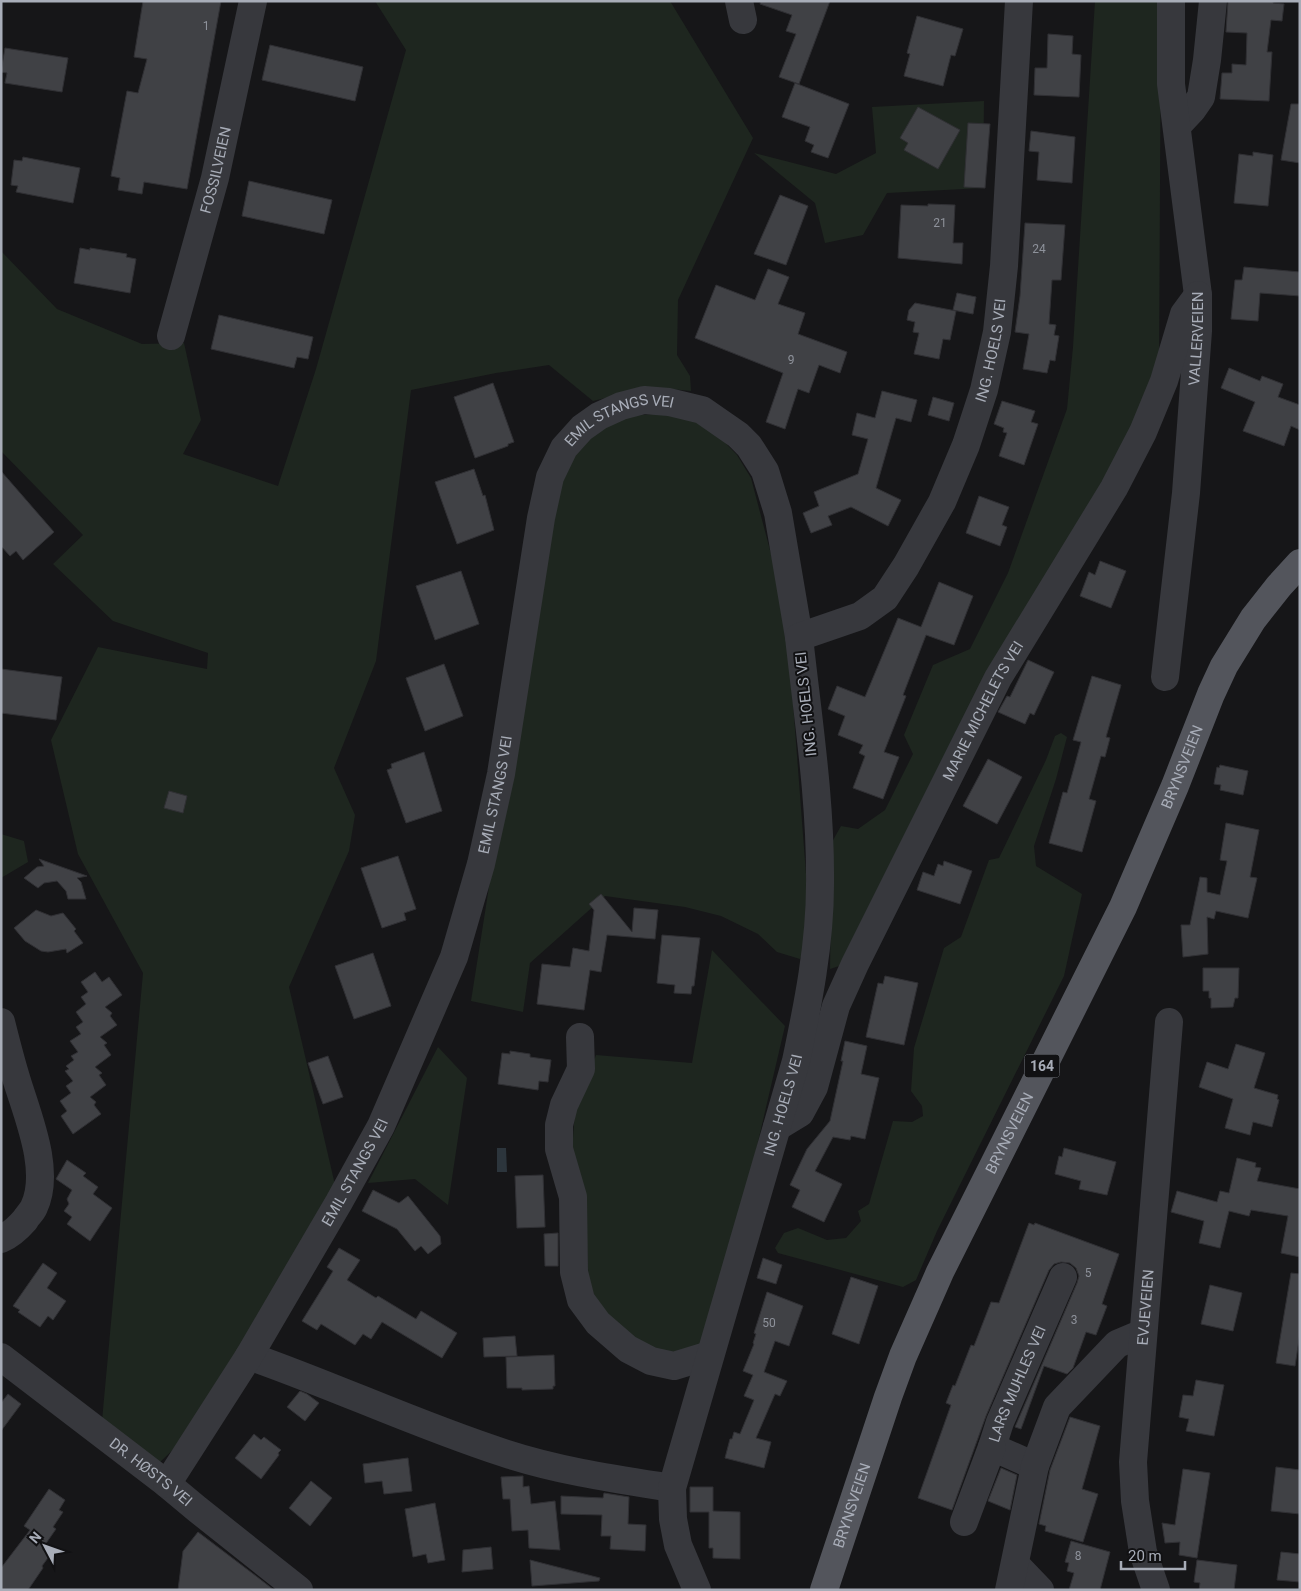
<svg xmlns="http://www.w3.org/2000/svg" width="1301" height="1591" viewBox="0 0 1301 1591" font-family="Roboto,sans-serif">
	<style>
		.green { fill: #1e261f }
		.water { fill: #2c353c }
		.building { fill: #404145; stroke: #303034 }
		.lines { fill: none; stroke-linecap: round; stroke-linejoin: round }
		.minor { stroke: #37383d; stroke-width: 28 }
		.major { stroke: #53555c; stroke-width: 28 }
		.labels { text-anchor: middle; stroke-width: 4; stroke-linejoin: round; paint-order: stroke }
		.number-label { font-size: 12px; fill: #8e929b }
		.shield { fill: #111113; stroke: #7b7e86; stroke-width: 1 }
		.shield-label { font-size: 14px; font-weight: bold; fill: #a8adb8 }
		.street-label { font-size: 15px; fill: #a8adb8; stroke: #111113 }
	</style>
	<rect width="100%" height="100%" fill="#161618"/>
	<g class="green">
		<polygon points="375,1 670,1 753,138 678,300 677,355 690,376 691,391 650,387 593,401 549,365 496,373 411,390 376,661 334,768 355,815 349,851 289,987 339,1202 215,1410 159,1463 102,1421 143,973 78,854 51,740 98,647 207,669 208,653 113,621 53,564 83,535 1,451 1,251 57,309 142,344 184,343 201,420 183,454 278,486 316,369 406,50"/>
		<polygon points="1095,1 1161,1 1159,371 1114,468 842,965 830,969 832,842 841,826 858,829 885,810 913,754 904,735 933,665 970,649 1008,573 1067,409 1073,347"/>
		<polygon points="984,101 983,188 887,193 863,235 825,243 815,203 754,153 836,174 876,153 872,107"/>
		<polygon points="655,414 690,418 711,428 737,455 751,478 786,611 806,874 806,945 800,959 777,952 758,934 721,916 685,907 605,896 530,963 523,1012 471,1001 547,519 572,445 628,416"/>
		<polygon points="1061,733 1067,737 1056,779 1034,846 1036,866 1082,894 1064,976 937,1231 916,1280 903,1287 778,1253 775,1248 784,1233 798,1228 827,1240 846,1238 861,1221 858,1211 869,1204 893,1121 912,1122 923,1116 922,1106 911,1091 914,1048 944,948 961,937 989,860 999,858 1046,760 1055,736"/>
		<polygon points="1,834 24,841 28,862 1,878"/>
		<polygon points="712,950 785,1026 750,1176 705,1342 672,1356 631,1345 589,1292 586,1222 572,1151 575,1111 596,1055 692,1063"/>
		<polygon points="438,1047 467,1078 448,1205 415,1179 368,1183"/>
	</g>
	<polygon class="water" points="497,1148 506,1148 507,1172 497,1172"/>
	<g class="building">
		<polygon points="143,1 221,1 187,189 144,182 142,194 118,190 120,178 111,176 127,91 138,93 147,59 134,57"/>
		<polygon points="761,1 830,1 799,84 779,77 796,34 786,31 792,15 760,4"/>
		<polygon points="1228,1 1273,1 1273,3 1284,4 1282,21 1271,20 1267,52 1272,52 1269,101 1220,99 1222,73 1232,73 1232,64 1246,65 1247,33 1226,32"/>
		<polygon points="917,16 963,29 955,56 951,55 943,86 904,76 910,54 907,53"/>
		<polygon points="1048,34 1073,36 1072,54 1081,55 1079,97 1034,95 1035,68 1047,68"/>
		<polygon points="270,45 363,67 355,101 262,80"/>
		<polygon points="5,48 68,58 62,92 5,83 7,73 1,72"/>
		<polygon points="795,83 849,104 828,158 811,152 814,145 805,141 810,127 782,117"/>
		<polygon points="1291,104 1300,104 1300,163 1281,160"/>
		<polygon points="918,107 960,130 938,169 904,150 908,143 900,138"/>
		<polygon points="968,123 990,124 985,188 964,187"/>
		<polygon points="1031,131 1075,137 1072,183 1037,180 1039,152 1029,151"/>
		<polygon points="1253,152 1273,155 1268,206 1234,203 1239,154 1253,156"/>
		<polygon points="23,157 80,168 73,203 16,192 18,186 11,185 14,160 22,161"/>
		<polygon points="249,181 332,200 324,234 242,216"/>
		<polygon points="780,195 808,206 786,265 754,254"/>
		<polygon points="928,204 955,205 953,243 963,243 962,264 898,258 901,205 928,206"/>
		<polygon points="1025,223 1065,225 1061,280 1052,280 1049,324 1056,325 1054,335 1059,336 1055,361 1050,360 1047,373 1023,369 1029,334 1015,332 1020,296"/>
		<polygon points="80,248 90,250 90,248 127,254 126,257 136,259 130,293 74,283"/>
		<polygon points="1244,267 1300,272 1300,296 1260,293 1258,321 1231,319 1235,280 1242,280"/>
		<polygon points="768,269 789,277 778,304 805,313 798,334 847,352 840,373 819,365 809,393 798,389 785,429 766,422 783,373 695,338 716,285 755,300"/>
		<polygon points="957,293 976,297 973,314 953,310"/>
		<polygon points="915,303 956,311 950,340 943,339 939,359 914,354 919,333 913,332 915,322 907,320 909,310"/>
		<polygon points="219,315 313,337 308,359 297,357 294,368 211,349"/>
		<polygon points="1229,368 1260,381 1262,376 1283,384 1278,397 1300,405 1300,430 1291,426 1284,446 1243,431 1255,402 1221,388"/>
		<polygon points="493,383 514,442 508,444 508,446 475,458 454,397"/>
		<polygon points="882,391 917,400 911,422 896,418 876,488 901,500 888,526 851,507 828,516 832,525 811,533 803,513 819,506 814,492 858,474 868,439 852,435 857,413 875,418"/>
		<polygon points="933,397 954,403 949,421 928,415"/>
		<polygon points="1002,401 1035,411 1031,422 1038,424 1024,465 999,456 1007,433 1003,432 1004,428 994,424"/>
		<polygon points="474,469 483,496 485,495 494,530 457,544 435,482"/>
		<polygon points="1,471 54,532 23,560 16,551 10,556 1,546"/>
		<polygon points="979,496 1009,507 1002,525 1007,527 1000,546 966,533"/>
		<polygon points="1100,561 1126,571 1111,608 1080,596 1089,572 1095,575"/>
		<polygon points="461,571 479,624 435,640 416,586"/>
		<polygon points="939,582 973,596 954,645 926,635 903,695 906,696 884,752 899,757 883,799 853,788 865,756 859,753 863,745 838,735 845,716 828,709 837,686 865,697 898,618 921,627"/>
		<polygon points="1028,660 1054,672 1034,715 1030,713 1025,724 998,712 1007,696 1010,697"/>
		<polygon points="444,664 463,716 425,731 406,678"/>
		<polygon points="1,669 62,677 56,720 1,713"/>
		<polygon points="1092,676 1121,685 1106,737 1110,738 1105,757 1101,756 1089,799 1096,801 1082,852 1049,843 1063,792 1067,793 1081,742 1073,740"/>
		<polygon points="424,752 442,811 406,823 387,770 392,768 391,764"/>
		<polygon points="988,759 1022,777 997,824 963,806"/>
		<polygon points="1220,765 1248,771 1243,795 1220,790 1221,785 1214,784 1217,767 1219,768"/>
		<polygon points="169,791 187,796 183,813 164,808"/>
		<polygon points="1226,823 1259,830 1250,877 1257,878 1248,918 1216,911 1214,919 1207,917 1208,954 1183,957 1181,925 1190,925 1200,877 1207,878 1207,892 1220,895 1227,861 1220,860"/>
		<polygon points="398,856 416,909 404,913 406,920 382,928 361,868"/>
		<polygon points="39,859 87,876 77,878 81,882 86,899 68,899 66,891 57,881 44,883 38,888 24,878 37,867 44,866"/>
		<polygon points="944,861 972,871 960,904 917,890 923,872 934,876 938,864 943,866"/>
		<polygon points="601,894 632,932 634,908 658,910 655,939 607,935 601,972 590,970 584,1010 537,1004 542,964 570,967 573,948 589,951 594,910 589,904"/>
		<polygon points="36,910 51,916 63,913 76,929 74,931 83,943 67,953 66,949 48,952 41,951 25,941 14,928"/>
		<polygon points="662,935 700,938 694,986 692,986 691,994 674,993 675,985 657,983"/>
		<polygon points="373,953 391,1006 354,1019 335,966"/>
		<polygon points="1203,968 1239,968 1238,998 1235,998 1233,1007 1211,1008 1211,998 1209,998 1209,991 1203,991"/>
		<polygon points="95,972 102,982 109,977 122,995 105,1007 112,1013 110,1016 117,1025 100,1037 107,1043 104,1045 111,1055 95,1067 102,1073 99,1075 106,1085 90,1097 96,1102 94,1105 101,1114 73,1134 61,1116 67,1111 60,1101 71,1093 66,1086 73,1081 65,1071 69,1069 66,1066 74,1060 71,1056 78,1052 70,1041 81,1034 76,1027 83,1022 76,1012 86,1004 81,997 88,992 81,982"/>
		<polygon points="885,976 918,983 904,1045 866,1037 878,983 883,984"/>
		<polygon points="845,1041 867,1046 861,1074 879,1078 865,1139 851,1136 850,1140 833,1137 815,1171 842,1184 824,1222 792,1207 800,1190 790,1185 807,1149 830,1121 843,1061 841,1061"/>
		<polygon points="1236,1044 1265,1053 1254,1088 1278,1095 1277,1099 1279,1100 1272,1127 1253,1122 1250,1135 1225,1128 1233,1099 1199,1087 1207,1062 1228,1069"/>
		<polygon points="510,1051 530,1054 530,1057 551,1060 548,1082 539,1081 538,1090 498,1084 502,1053 510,1054"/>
		<polygon points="328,1056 343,1097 323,1104 308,1063"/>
		<polygon points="1064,1148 1116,1162 1107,1195 1079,1189 1081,1181 1055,1174 1059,1156 1062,1157"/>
		<polygon points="1237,1158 1256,1163 1255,1167 1261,1168 1257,1181 1300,1189 1300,1257 1281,1253 1288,1216 1251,1210 1249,1216 1229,1211 1220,1248 1199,1243 1204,1221 1171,1212 1177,1191 1217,1202 1220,1191 1229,1193"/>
		<polygon points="67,1160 86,1173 83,1176 98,1187 93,1194 112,1208 90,1241 67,1224 72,1217 64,1211 69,1204 67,1199 72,1190 56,1179"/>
		<polygon points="543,1175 545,1227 517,1228 515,1176"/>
		<polygon points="373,1190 399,1203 408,1196 440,1236 441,1244 428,1254 421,1246 415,1251 397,1229 362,1211"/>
		<polygon points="1029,1223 1034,1225 1035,1223 1119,1254 1102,1304 1107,1306 1096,1335 1086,1332 1073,1368 1067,1374 1044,1366 1021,1429 1015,1427 1077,1283 1079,1276 1076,1268 1070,1263 1061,1262 1054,1264 1049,1270 986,1416 952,1510 918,1498 951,1405 946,1403 953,1385 955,1386 971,1345 974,1346 991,1302 999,1303"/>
		<polygon points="558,1233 558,1266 545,1266 544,1234"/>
		<polygon points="339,1248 360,1260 347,1280 376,1298 378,1296 416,1319 421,1311 457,1333 442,1358 382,1322 371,1339 363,1334 355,1345 321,1324 317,1330 302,1321 333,1271 327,1267"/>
		<polygon points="763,1258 782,1265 776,1284 757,1278"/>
		<polygon points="43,1263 57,1273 47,1288 66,1301 53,1320 48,1316 40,1327 18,1312 20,1310 13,1306"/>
		<polygon points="1291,1273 1300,1274 1300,1333 1295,1366 1276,1363"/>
		<polygon points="851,1277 878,1286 859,1344 832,1334"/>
		<polygon points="1210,1285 1242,1293 1233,1331 1201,1324"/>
		<polygon points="767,1292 803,1306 789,1346 775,1341 764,1372 787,1381 780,1396 775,1394 756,1438 771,1442 764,1468 725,1458 730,1439 732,1439 734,1432 740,1434 754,1400 744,1396 753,1375 743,1371 754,1344 753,1343 756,1334 754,1333"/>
		<polygon points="515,1336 517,1356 484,1357 483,1338"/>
		<polygon points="554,1355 555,1386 553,1386 553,1389 522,1390 522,1388 507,1388 506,1357"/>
		<polygon points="1196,1380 1224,1385 1214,1436 1186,1431 1189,1419 1179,1417 1183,1395 1193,1396"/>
		<polygon points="300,1391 307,1394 319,1403 305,1421 287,1407"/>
		<polygon points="8,1394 21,1404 1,1431 1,1403"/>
		<polygon points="1070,1417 1100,1426 1082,1489 1098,1494 1083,1542 1045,1531 1046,1526 1039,1524 1050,1470"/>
		<polygon points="254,1434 261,1440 264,1437 281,1450 278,1453 279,1455 261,1479 235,1458"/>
		<polygon points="408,1458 412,1491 384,1494 382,1481 365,1483 363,1464"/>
		<polygon points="1276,1467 1300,1470 1300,1514 1271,1511"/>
		<polygon points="1001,1468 1017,1475 1010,1510 988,1501"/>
		<polygon points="1183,1469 1210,1473 1197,1558 1179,1555 1180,1542 1165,1543 1162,1523 1175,1525"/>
		<polygon points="523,1476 523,1487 529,1486 531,1504 555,1501 560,1550 529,1548 528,1530 512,1531 510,1499 503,1499 501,1477"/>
		<polygon points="311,1481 332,1498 310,1526 289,1508"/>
		<polygon points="690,1487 713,1487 713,1511 740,1512 740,1559 713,1558 713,1548 709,1548 709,1512 690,1512"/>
		<polygon points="49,1489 65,1500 59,1510 63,1512 53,1527 56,1529 42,1549 50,1555 42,1566 43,1568 28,1590 1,1590 1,1568 30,1530 24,1526"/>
		<polygon points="604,1493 629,1497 628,1524 646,1525 645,1551 610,1549 611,1536 601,1536 602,1515 561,1514 561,1496 603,1498"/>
		<polygon points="435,1503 445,1560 428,1563 426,1554 413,1557 405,1509"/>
		<polygon points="198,1532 256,1576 274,1590 178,1590 183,1551"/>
		<polygon points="1071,1541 1110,1552 1100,1590 1069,1590 1074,1573 1067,1571 1069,1563 1065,1562"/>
		<polygon points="491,1547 493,1569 462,1572 463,1550"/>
		<polygon points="1281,1552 1300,1554 1300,1582 1277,1580"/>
		<polygon points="530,1560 600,1578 599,1581 532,1586"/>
		<polygon points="1197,1560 1237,1565 1234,1590 1199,1590 1200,1583 1194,1582"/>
	</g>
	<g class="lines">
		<g class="minor">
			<polyline points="739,1 743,20"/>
			<polyline points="1177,126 1192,110 1201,97 1207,60 1213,1"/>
			<path id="s1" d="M171 336 215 178 253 1"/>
			<path id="s2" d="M1165 677 1186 493 1198 331V295L1171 84V1"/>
			<path d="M1 1022C6 1042 11 1062 17 1081 28 1117 51 1171 34 1207 32 1212 27 1216 25 1220 18 1228 11 1235 1 1239"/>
			<polyline points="580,1037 581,1069 564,1105 559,1125 559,1149 573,1197 574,1272 581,1300 598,1323 628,1349 651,1361 674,1366 710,1355"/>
			<path id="s3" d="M777 1127 800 1113 814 1087 836 1006 855 964 998 678 1114 488 1143 432 1164 381 1184 314 1198 295"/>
			<path d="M249 1356C335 1386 417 1425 504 1453 559 1471 615 1479 672 1488"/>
			<path id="s4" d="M1 1357 167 1484 197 1509 299 1590"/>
			<path id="s5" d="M1035 1466 992 1447 1000 1422 1063 1277"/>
			<path id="s6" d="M167 1484 249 1356 339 1202 381 1126 454 957 481 864 501 774 541 518 550 477 564 448 582 428 599 416 621 406 644 400 669 402 702 410 738 435 749 446 765 471 778 513 799 637"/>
			<polyline points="964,1522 992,1447"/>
			<polyline points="1016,1565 1040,1590"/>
			<path id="s7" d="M697 1590 678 1545 673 1519 672 1488 796 1061C808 1004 820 944 820 885 821 802 808 719 799 637L860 616 885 598 906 566 942 502 966 445 984 390 997 332 1004 266 1019 1"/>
			<polyline points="1009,1590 1035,1466 1057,1407 1117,1344 1143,1333"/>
			<path id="s8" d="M1156 1590 1143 1552 1135 1501 1133 1462 1169 1022"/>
		</g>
		<path class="major" id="s9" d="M824 1590 888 1397 903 1356 940 1272 1123 907 1175 786 1211 694 1224 666 1253 619 1279 586 1300 563"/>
	</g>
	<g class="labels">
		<g class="number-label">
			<text x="206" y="30">1</text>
			<text x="940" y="227">21</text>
			<text x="1039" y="253">24</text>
			<text x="791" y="364">9</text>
			<text x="1088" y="1277">5</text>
			<text x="1074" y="1324">3</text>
			<text x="769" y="1327">50</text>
			<text x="1078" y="1560">8</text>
		</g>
		<rect class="shield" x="1024.5" y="1054.5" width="35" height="23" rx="4"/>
		<g class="shield-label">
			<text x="1042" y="1071">164</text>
		</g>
		<g class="street-label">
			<text dy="5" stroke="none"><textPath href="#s1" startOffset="172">FOSSILVEIEN</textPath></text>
			<text dy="5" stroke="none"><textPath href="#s2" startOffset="340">VALLERVEIEN</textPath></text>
			<text dy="5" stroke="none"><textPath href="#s7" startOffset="1345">ING. HOELS VEI</textPath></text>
			<text dy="5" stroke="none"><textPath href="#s6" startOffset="1189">EMIL STANGS VEI</textPath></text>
			<text transform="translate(806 704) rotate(-96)" y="5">ING. HOELS VEI</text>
			<text dy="5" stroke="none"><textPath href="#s3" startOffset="470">MARIE MICHELETS VEI</textPath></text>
			<text dy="5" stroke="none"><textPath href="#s9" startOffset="899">BRYNSVEIEN</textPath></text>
			<text dy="5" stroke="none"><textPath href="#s6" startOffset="769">EMIL STANGS VEI</textPath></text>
			<text dy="5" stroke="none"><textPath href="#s7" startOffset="505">ING. HOELS VEI</textPath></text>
			<text dy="5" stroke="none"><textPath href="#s9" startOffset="494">BRYNSVEIEN</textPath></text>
			<text dy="5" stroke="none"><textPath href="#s6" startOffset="364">EMIL STANGS VEI</textPath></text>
			<text dy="5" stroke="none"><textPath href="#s8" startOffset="286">EVJEVEIEN</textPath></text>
			<text dy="5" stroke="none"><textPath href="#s5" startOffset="115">LARS MUHLES VEI</textPath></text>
			<text dy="5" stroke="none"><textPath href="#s4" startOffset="189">DR. HØSTS VEI</textPath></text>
			<text dy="5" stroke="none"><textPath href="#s9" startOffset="89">BRYNSVEIEN</textPath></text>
		</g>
	</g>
	<rect width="1301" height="1591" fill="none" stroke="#a8adb8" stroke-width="5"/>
	<g transform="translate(45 1546) rotate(311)" stroke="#111113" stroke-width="4" paint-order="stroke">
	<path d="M0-4L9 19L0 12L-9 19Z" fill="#a8adb8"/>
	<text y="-8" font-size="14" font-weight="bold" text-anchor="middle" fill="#a8adb8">N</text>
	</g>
	<path d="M1121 1561v8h64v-8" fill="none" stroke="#a8adb8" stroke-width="2.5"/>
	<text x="1128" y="1561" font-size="15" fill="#a8adb8" stroke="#111113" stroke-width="4" paint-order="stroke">20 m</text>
</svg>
